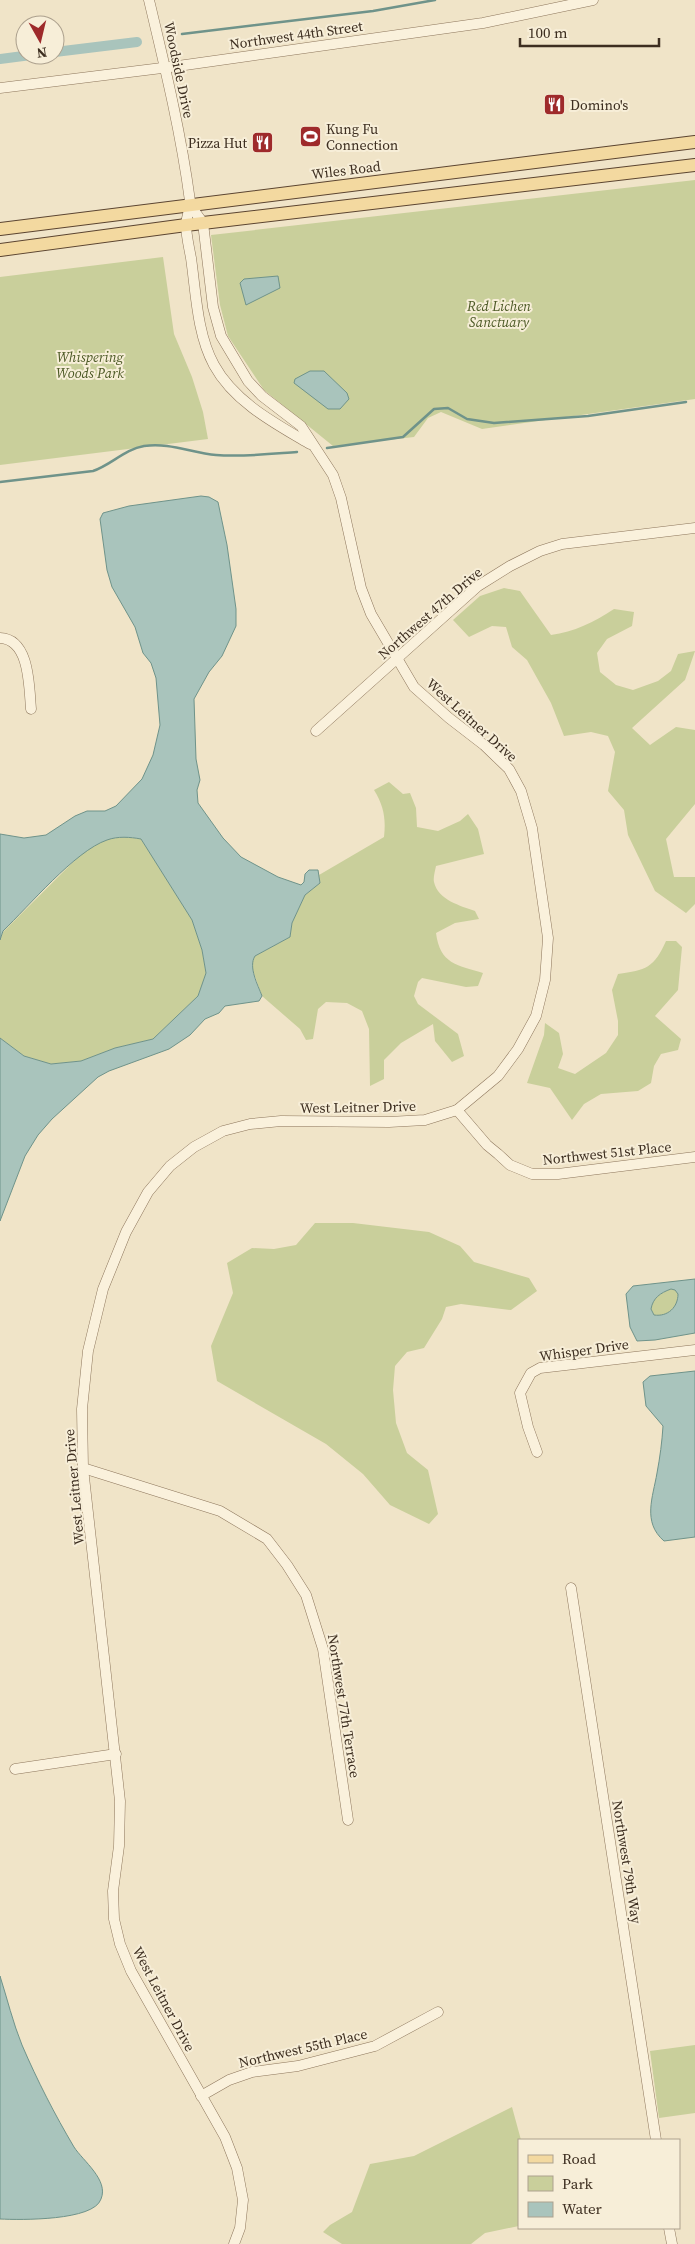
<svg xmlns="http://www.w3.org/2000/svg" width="695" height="2244" viewBox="0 0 695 2244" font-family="'Source Serif 4',serif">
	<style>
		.green { fill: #c9cf9b }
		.water { fill: #a9c4bc; stroke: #6f938a; fill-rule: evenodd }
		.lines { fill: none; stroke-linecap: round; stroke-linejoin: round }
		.stream { stroke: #6f938a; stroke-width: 2.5 }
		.canal { stroke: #a9c4bc; stroke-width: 10 }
		.minor-casing { stroke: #8d765c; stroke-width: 11 }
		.major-casing { stroke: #5b4430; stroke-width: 14 }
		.minor { stroke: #faf1dc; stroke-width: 10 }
		.major { stroke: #f3d9a0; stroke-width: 12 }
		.labels { text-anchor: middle; stroke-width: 4; stroke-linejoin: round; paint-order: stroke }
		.street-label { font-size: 14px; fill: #3d2e20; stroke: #f7eed8 }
		.poi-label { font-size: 14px; fill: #3d2e20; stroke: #f7eed8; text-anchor: start }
		.park-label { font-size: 14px; font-style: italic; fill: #4d5a26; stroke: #f7eed8 }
	</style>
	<rect width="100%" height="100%" fill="#f0e4c8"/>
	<g class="green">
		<polygon points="695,180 695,399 482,429 441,412 428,418 414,437 333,446 264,390 228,336 220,305 211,235"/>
		<polygon points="163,257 174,334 192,377 203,412 208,439 0,465 0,277"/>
		<path d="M504 588 520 591 551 635C574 632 594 622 614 609L634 612 632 626 607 639 597 653 600 672 616 685 633 690 658 681 671 671 678 654 695 651 685 680 632 728 650 745 676 727 695 730V804L666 839 674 877H695V904L686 913 655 891 628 835 624 810 608 791 615 752 608 736 591 732 564 736 551 703 527 660 512 647 506 627 492 626 469 637 453 620 480 596Z"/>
		<path d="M389 782 403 794 410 793 416 808 417 827 438 831 460 821 468 814 478 829 484 854 436 866C435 871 433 878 434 882 438 900 461 906 475 911L479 919 455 923 436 933C440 964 457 965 483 973L478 986 466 987 422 978 418 982 414 996 418 1004 458 1034 464 1056 452 1062 435 1041 433 1024 401 1043 384 1060V1079L370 1086 369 1029 362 1011 347 1003 326 1002 318 1009 313 1039 306 1040 300 1029 262 996 252 968V961L255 956 290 937 292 923 305 895 320 883 319 875 384 837C386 819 384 806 374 790Z"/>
		<polygon points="126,837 141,839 192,920 202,950 206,973 198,996 153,1039 115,1048 81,1061 51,1064 24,1056 0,1038 0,940 3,932 84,851 107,839"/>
		<path d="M666 941H676L682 947 678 990 655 1016 681 1039 678 1050 661 1054 654 1066 651 1083 638 1091 601 1094 584 1104 572 1120 550 1088 527 1083 544 1035 545 1023 559 1033 563 1054 558 1068 575 1074 606 1053 618 1035V1021L612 990 618 974C646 970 654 968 666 941Z"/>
		<polygon points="315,1223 353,1223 429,1232 460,1246 474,1262 529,1278 537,1291 511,1310 461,1304 446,1307 442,1319 424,1348 407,1352 395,1366 393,1390 396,1423 407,1453 428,1470 438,1514 429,1524 390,1505 363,1474 326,1444 217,1381 211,1346 233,1293 227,1263 252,1248 274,1249 296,1245"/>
		<path d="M671 1289 676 1290 678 1294C678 1307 668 1317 654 1315L651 1309C653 1298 660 1293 671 1289Z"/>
		<polygon points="695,2045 695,2113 659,2118 650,2051"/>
		<polygon points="512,2107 521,2140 519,2140 519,2226 485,2233 471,2244 342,2244 323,2232 330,2225 352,2212 370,2164 414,2156"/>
	</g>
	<g class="water">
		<polygon points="278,276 280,288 246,305 240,283 244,279"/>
		<polygon points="310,371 324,371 347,393 349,399 340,409 328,409 294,383 295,379"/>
		<path d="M201 496 209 497 218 502 227 545 236 609V626L222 656 209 672 194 699 196 759 200 780 197 790 198 803 223 838 241 857 278 877 301 885 304 882 305 874 309 870H318L320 883 305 895 292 923 290 937 255 956C248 967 258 985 262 996L259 1001 225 1006 219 1013 205 1019 190 1035 169 1049 109 1071 98 1077 52 1119 38 1135 25 1156 0 1221V1038L24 1056 51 1064 81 1061 115 1048 153 1039 198 996 206 973 202 950 192 920 141 839C130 837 118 836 107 840 75 851 29 906 3 931L0 940V834L24 838 46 835 75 816 87 811H105L116 806 142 779 153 755 160 725 156 678 151 663 143 653 135 627 112 587 107 570 100 519 103 513 129 506Z"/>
		<path d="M695 1279V1333L655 1340 637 1341 630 1327 626 1294 633 1286ZM671 1289 675 1290 678 1294C678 1307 668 1317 654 1315L651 1309C653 1298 660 1293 671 1289Z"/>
		<path d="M695 1371V1537L664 1541C642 1522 653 1497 657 1473 660 1457 662 1442 663 1426L646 1406 643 1382 650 1376Z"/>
		<path d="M0 1976C7 1998 13 2023 22 2045 37 2080 55 2115 74 2147 83 2161 109 2180 101 2199 94 2221 20 2220 0 2219Z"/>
	</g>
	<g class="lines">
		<g class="stream">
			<polyline points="182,34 373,11 435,0"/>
			<polyline points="327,448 403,437 434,409 448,408 467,419 494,423 588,416 686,402"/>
			<path d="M0 482 93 471C111 465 125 449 144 446 169 442 192 453 216 455 244 457 270 454 297 452"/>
		</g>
		<g class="canal">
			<polyline points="55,52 137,42"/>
			<polyline points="0,59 31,55"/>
		</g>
		<defs>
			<g id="minor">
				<path d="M149 0C165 67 181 133 190 201 190 209 187 216 186 224 186 235 189 247 191 258 196 293 197 334 214 365 234 402 276 424 310 444"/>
				<polyline points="0,88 178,66 483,23 593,0"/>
				<polyline points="190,205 203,223 213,307 221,336 248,381 262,396 301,426 333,475 341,498 361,588 371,614 414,687 449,718 484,745 509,769 521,791 532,828 548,938 545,980 536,1016 518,1049 498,1076 457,1110 425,1120 389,1122 281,1121 250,1124 223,1131 194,1147 170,1166 148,1192 126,1232 103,1289 88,1351 82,1409 83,1468 120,1801 119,1846 113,1891 114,1919 120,1944 131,1971 225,2137 237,2168 243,2200 240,2228 234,2244"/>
				<path d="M0 638C30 639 29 687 31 709"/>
				<polyline points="316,731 478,586 510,566 540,551 562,544 695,528"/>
				<polyline points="457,1110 487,1145 498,1154 510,1165 532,1174 558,1174 695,1157"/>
				<polyline points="537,1452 528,1427 520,1393 531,1373 540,1368 695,1350"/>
				<polyline points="83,1468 220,1511 267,1539 287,1565 306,1595 323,1649 348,1820"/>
				<polyline points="571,1588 656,2140"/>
				<polyline points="15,1769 116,1754"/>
				<polyline points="201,2096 229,2080 252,2072 298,2066 375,2046 438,2012"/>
				<polyline points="669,2228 672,2244"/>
			</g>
			<g id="major">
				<polyline points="0,229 695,142"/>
				<polyline points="0,250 186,225 695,165"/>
			</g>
		</defs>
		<use href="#minor" class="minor-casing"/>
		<use href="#major" class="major-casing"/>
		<use href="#minor" class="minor"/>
		<use href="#major" class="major"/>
	</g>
	<defs>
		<symbol id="restaurant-square" viewBox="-11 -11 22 22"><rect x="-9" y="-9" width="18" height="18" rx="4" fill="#9e2a2b" stroke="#f7eed8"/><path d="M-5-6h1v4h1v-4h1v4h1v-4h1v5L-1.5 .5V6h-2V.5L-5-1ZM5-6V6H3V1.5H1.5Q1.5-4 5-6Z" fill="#fff"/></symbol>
		<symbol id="stadium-square" viewBox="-11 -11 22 22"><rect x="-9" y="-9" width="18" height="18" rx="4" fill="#9e2a2b" stroke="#f7eed8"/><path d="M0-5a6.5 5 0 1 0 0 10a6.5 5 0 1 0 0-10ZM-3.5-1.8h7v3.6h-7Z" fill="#fff"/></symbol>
	</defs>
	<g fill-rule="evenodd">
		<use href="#restaurant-square" x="542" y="92" width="25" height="25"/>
		<use href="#stadium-square" x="298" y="124" width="25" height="25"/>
		<use href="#restaurant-square" x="250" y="130" width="25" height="25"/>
	</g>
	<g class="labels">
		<g class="street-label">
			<text transform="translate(296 35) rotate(-8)" y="5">Northwest 44th Street</text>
			<text transform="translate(179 70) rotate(78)" y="5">Woodside Drive</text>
			<text transform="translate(346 170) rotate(-7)" y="5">Wiles Road</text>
			<text transform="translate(430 613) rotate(-41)" y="5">Northwest 47th Drive</text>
			<text transform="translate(472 720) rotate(42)" y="5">West Leitner Drive</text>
			<text transform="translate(358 1107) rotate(-1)" y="5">West Leitner Drive</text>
			<text transform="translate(607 1153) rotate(-6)" y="5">Northwest 51st Place</text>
			<text transform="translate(584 1350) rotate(-8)" y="5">Whisper Drive</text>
			<text transform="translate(74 1487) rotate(-95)" y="5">West Leitner Drive</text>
			<text transform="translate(344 1706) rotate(81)" y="5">Northwest 77th Terrace</text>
			<text transform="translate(627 1862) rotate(81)" y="5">Northwest 79th Way</text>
			<text transform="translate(164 1999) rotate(62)" y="5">West Leitner Drive</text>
			<text transform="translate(303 2048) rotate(-13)" y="5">Northwest 55th Place</text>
		</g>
		<g class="poi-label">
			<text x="570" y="110">Domino's</text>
			<text x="326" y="134">Kung Fu<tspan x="326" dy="16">Connection</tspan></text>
			<text x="247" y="148" text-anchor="end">Pizza Hut</text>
		</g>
		<g class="park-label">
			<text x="499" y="311">Red Lichen<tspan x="499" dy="16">Sanctuary</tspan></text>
			<text x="90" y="362">Whispering<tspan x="90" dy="16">Woods Park</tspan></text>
		</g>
	</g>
	<rect x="518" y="2139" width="162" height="90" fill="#f7eed8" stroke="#ada18e"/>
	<rect x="528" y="2155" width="25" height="8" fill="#f3d9a0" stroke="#ada18e"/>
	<text x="562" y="2164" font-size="15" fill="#3d2e20">Road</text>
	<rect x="528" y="2176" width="25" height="15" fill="#c9cf9b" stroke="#ada18e"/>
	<text x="562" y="2189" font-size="15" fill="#3d2e20">Park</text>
	<rect x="528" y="2202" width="25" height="15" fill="#a9c4bc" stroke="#ada18e"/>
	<text x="562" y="2214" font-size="15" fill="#3d2e20">Water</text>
	<g transform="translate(40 40) rotate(172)"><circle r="24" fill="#f7eed8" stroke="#ada18e"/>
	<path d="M0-4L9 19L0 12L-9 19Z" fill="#9e2a2b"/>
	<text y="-8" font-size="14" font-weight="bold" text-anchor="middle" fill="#3d2e20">N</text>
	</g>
	<path d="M520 38v8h139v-8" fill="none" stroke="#3d2e20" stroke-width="2.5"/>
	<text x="528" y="38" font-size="15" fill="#3d2e20" stroke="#f7eed8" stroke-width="4" paint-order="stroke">100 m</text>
</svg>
